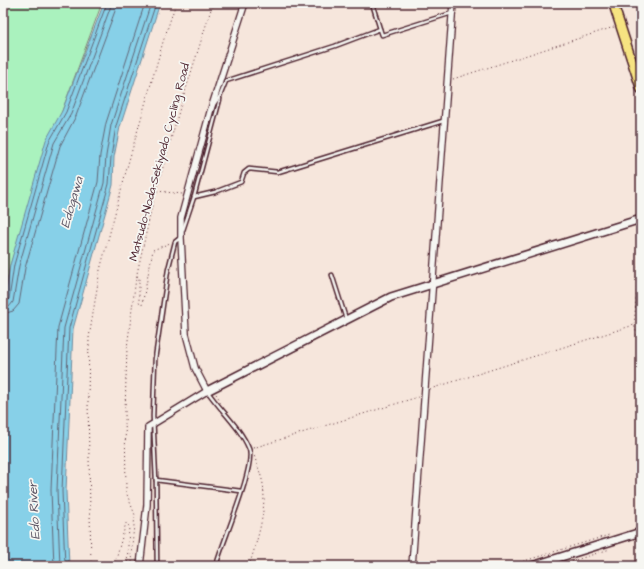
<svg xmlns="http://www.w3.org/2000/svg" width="644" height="569" viewBox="0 0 644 569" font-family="'Architects Daughter',sans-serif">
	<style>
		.green { fill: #aaf2be; stroke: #7a8874 }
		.water { fill: #87d0e8; stroke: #6f899c }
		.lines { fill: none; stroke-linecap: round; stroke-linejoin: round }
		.shore { stroke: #626677; stroke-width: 1 }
		.lane-casing { stroke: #4a1f2b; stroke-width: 5.5 }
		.street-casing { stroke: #4a1f2b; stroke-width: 8 }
		.secondary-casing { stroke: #4a1f2b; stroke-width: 10 }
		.primary-casing { stroke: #4a1f2b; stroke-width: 11 }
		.path { stroke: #4a1f2b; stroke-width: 1; stroke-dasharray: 1 3; stroke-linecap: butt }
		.lane { stroke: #f6f6f2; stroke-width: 2.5 }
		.street { stroke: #f6f6f2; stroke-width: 5.5 }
		.secondary { stroke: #f6f6f2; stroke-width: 7 }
		.primary { stroke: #f6e381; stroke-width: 8 }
		.labels { text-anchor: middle; stroke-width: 3.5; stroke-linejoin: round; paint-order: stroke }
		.street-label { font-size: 12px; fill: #4a1f2b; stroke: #f6f6f2 }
		.water-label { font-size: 13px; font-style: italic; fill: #5c5464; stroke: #f6f6f2 }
	</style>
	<rect width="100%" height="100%" fill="#f6e6dc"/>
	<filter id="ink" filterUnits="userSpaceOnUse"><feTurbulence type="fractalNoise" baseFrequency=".025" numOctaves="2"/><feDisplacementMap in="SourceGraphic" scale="8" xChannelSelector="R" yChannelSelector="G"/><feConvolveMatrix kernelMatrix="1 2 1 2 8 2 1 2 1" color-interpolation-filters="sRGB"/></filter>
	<g filter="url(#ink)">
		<polygon class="green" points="3,3 102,3 62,111 10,265 3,307"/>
		<polygon class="water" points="104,3 160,3 120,127 114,157 113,185 73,329 66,491 69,566 3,566 3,311 10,265 46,140 62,111"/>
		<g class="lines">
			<g class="shore">
				<polyline points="3,303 9,299 14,265 49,142 66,112 107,3"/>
				<polyline points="3,308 9,307 13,302 19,266 54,143 71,114 112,3"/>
				<polyline points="3,314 13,311 19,304 25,268 60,146 76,116 118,3"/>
				<polyline points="54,566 51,490 58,327 98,182 100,155 106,123 145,3"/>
				<polyline points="60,566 57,490 64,328 104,183 106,156 111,125 151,3"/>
				<polyline points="65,566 62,491 69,328 109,184 111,157 116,126 156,3"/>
			</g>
			<defs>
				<g id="lane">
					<polyline points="380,29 382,35 452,13"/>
					<polyline points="214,104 220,96 226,81 335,46 380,29 372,3"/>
					<polyline points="194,197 215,192 241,182 244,173 249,169 278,172 443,121"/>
					<polyline points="183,230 194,197 220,99"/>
					<polyline points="332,275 346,319"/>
					<path d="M208 392C221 411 240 427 249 449 256 466 222 543 216 566"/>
					<polyline points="156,480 241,491"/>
					<polyline points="157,566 156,480 153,416 155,359 168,270 175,242 180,238"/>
				</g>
				<g id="street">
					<polyline points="140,566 147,505 148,427 207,391 195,368 186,334 181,238 181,218 210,112 245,3"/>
					<polyline points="412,566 453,3"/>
				</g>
				<g id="secondary">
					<polyline points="207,391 391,297 641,219"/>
					<polyline points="532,566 641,532"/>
				</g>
				<polyline id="primary" points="613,3 641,89"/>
			</defs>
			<use href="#lane" class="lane-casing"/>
			<use href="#street" class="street-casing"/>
			<use href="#secondary" class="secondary-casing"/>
			<use href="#primary" class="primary-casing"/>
			<g class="path">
				<polyline points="453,79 614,27"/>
				<polyline points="157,191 182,194"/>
				<polyline points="641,243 634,325 641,347"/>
				<polyline points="137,276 139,277 139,303 142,305 153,250 170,243"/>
				<polyline points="430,389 634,325"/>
				<polyline points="216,394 220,400"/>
				<polyline points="253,448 418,397"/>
				<polyline points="91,566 88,401 89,338 100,270 128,164 163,42 176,3"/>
				<polyline points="114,566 126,523 129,526 127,566"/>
				<polyline points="133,566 131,556 135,515 126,492 125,410 127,348 136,278 153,202 179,111 213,3"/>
				<path d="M249 566C257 541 267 511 263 484 261 474 257 465 254 455"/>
				<polyline points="508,566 609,535"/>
				<polyline points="557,566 610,549"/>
			</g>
			<use href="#lane" class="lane"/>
			<use href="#street" class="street"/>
			<use href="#secondary" class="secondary"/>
			<use href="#primary" class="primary"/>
		</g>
	</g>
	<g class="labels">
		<g class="street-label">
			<text transform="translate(159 162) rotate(-75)" y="4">Matsudo-Noda-Sekiyado Cycling Road</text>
		</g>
		<g class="water-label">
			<text transform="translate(71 202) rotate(-74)" y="5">Edogawa</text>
			<text transform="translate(33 510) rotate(-93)" y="5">Edo River</text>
		</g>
	</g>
	<rect width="644" height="569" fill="none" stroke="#f6f6f2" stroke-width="16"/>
	<rect x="8" y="8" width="628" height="553" fill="none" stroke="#4a1f2b" stroke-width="1.5" filter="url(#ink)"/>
</svg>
